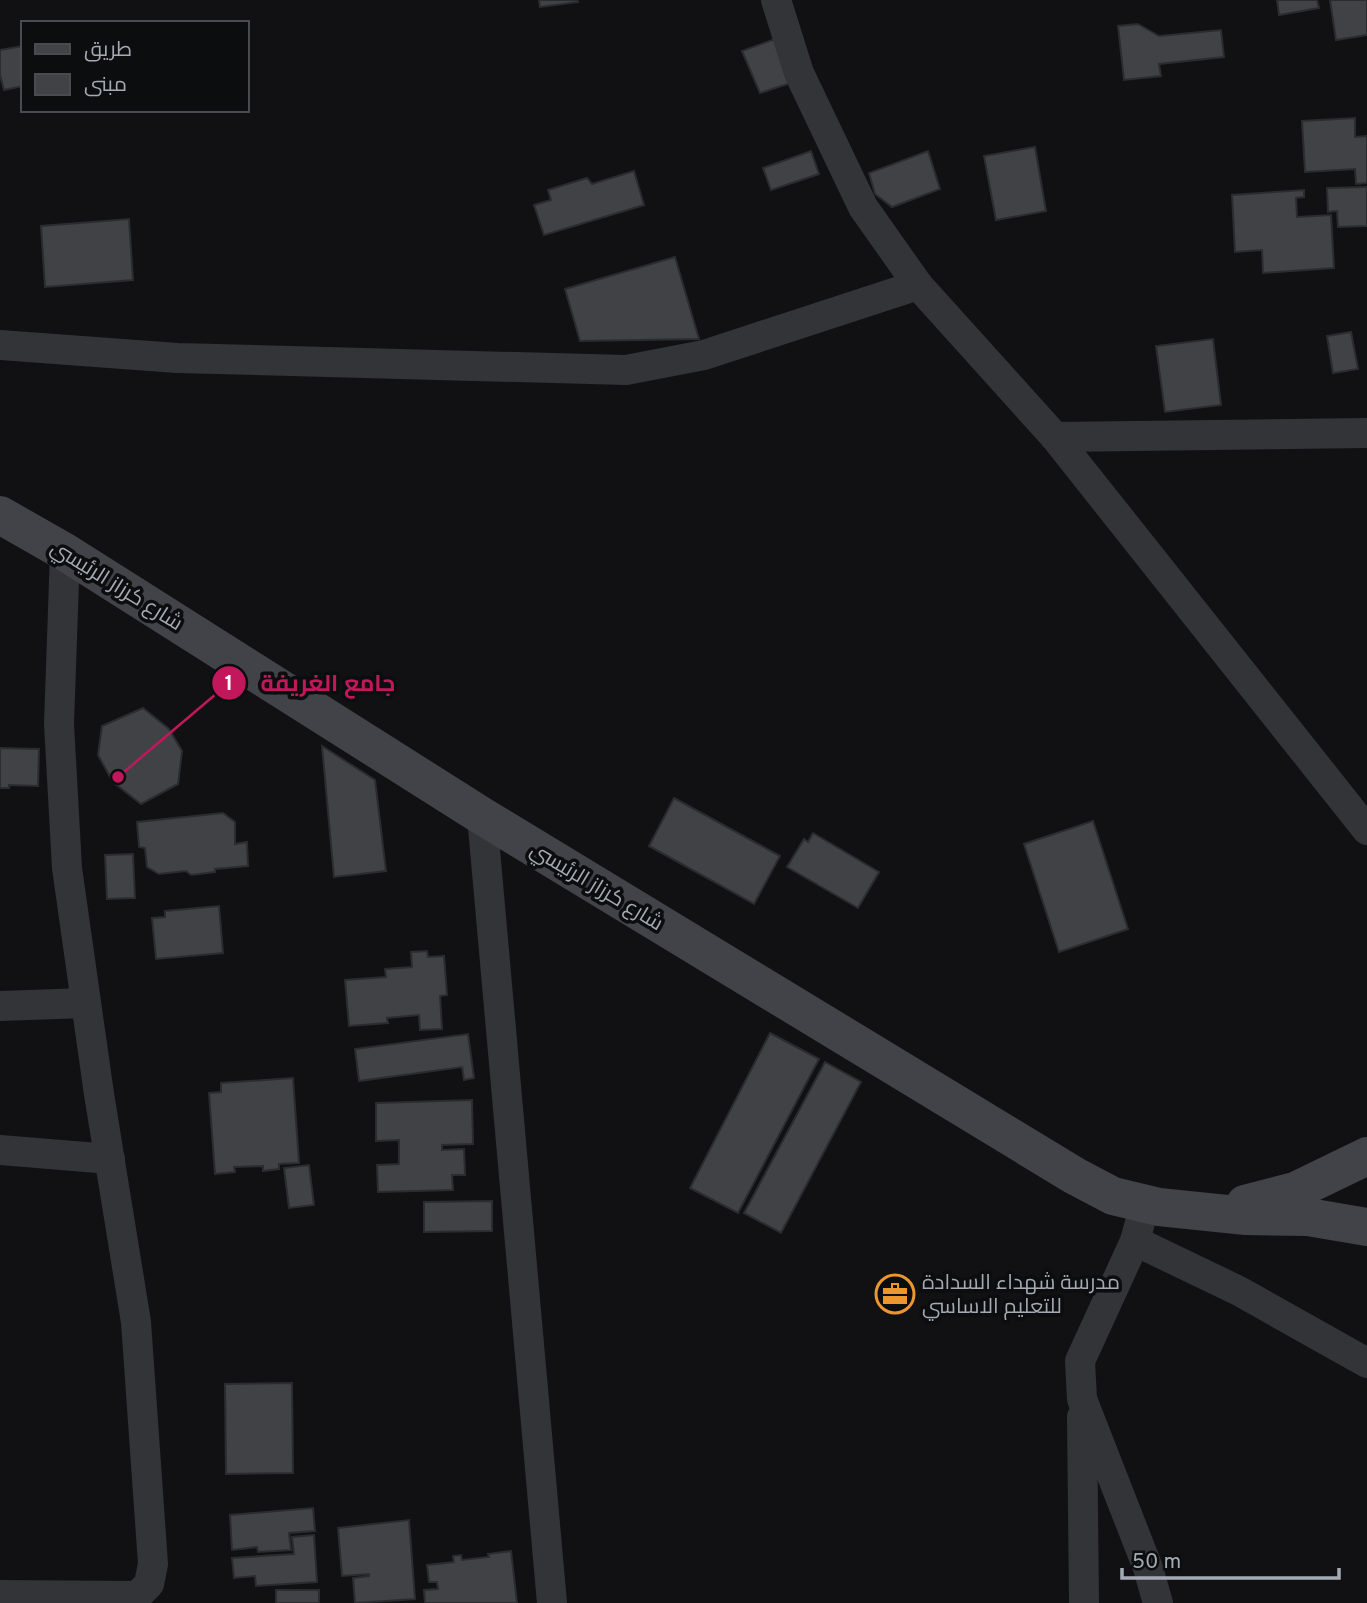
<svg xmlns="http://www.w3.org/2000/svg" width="1367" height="1603" viewBox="0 0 1367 1603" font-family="Overpass,Cairo,sans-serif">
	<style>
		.building { fill: #404246; stroke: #2b2c2f; stroke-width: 2 }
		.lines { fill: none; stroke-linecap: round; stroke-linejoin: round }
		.street { stroke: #323438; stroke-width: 30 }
		.secondary { stroke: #414348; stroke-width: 38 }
		.labels { text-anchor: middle; stroke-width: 7; stroke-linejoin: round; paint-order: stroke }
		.street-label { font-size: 21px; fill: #a3aab3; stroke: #0c0d0e }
		.poi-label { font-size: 21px; fill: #a3aab3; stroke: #0c0d0e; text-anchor: start }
		.leader { fill: none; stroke: #c2185b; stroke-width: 2.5 }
		.callout-dot { fill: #c2185b; stroke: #0c0d0e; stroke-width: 2.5 }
		.mark-label { font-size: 21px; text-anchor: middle; font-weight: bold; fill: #fff }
		.callout-label { font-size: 23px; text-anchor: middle; font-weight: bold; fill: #c2185b; stroke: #0c0d0e; stroke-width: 7; stroke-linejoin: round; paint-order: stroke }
	</style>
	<rect width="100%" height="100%" fill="#111113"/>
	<g class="building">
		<polygon points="539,0 577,0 578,2 540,7"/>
		<polygon points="1277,0 1317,0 1319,8 1279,15"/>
		<polygon points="1330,0 1367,0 1367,35 1336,40"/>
		<polygon points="1138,24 1159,36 1221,30 1224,57 1159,64 1161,76 1124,80 1118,26"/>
		<polygon points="775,39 794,82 760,93 742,51"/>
		<polygon points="23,46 23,86 4,90 0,75 0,50"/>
		<polygon points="1355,118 1355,137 1367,136 1367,183 1356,184 1355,169 1305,172 1302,121"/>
		<polygon points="1035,147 1046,211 996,220 984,156"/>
		<polygon points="811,151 819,174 771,190 763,168"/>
		<polygon points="928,151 940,189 892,207 875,194 869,173"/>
		<polygon points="634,171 644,205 544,235 534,205 551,200 548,190 587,178 592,184"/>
		<polygon points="1367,187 1367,226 1338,227 1337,211 1328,212 1327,188"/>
		<polygon points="1304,190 1304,197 1296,198 1297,217 1331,215 1334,268 1263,273 1262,250 1235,252 1232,195"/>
		<polygon points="129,219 133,280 45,287 41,226"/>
		<polygon points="675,257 699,339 580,341 565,289"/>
		<polygon points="1351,332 1358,369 1333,373 1327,336"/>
		<polygon points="1213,339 1221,405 1165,412 1156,346"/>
		<polygon points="143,708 169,729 182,751 178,784 141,804 113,782 98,755 102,726"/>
		<polygon points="322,746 375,780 386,871 334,877"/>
		<polygon points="0,748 39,749 38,786 9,785 9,788 0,788"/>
		<polygon points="674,798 780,856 754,904 649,846"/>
		<polygon points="223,813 235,822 235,844 247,842 248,866 215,869 215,872 191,875 186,871 159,874 147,867 145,848 139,847 137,822"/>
		<polygon points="1093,821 1128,929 1059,952 1024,844"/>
		<polygon points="813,833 879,872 858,908 787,867 804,839 808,842"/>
		<polygon points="133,854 135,898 107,899 105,855"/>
		<polygon points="219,906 223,953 156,959 152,918 165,917 165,911"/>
		<polygon points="427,951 428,957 444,956 447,995 440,996 442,1029 420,1030 419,1015 387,1018 388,1023 349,1026 345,980 386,977 385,969 412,967 411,952"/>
		<polygon points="770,1033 819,1059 738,1213 690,1188"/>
		<polygon points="468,1034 474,1078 464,1080 462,1067 359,1081 355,1049"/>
		<polygon points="825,1062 861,1082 781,1233 744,1213"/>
		<polygon points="293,1078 299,1163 279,1164 279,1169 263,1171 263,1166 234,1167 235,1172 215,1174 209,1093 221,1092 221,1083"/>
		<polygon points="472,1100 473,1144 442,1145 442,1150 464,1149 465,1175 452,1175 453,1190 378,1192 377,1165 399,1164 399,1140 376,1141 376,1103"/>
		<polygon points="309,1165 314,1205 289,1208 284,1168"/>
		<polygon points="492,1201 492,1231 424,1232 424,1202"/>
		<polygon points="292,1383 293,1473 226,1474 225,1384"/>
		<polygon points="313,1508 315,1531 289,1533 291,1550 258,1552 257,1547 232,1550 230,1515"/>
		<polygon points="409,1520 415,1599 355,1603 353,1578 369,1576 369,1574 342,1576 338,1528"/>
		<polygon points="314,1535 317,1582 256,1586 255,1576 234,1578 232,1558 294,1554 292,1537"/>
		<polygon points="511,1551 517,1603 425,1603 424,1590 438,1589 437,1582 429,1582 427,1565 454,1562 453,1556 461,1555 462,1560 489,1557 488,1554"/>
		<rect x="276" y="1590" width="43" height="13"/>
	</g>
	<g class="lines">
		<g class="street">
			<polyline points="776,0 799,73 863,207 918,285 1055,437 1367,830"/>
			<polyline points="0,345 177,358 626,370 704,355 918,285"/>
			<polyline points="1055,437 1367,433"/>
			<polyline points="482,816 552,1603"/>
			<polyline points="0,1006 86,1003"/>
			<polyline points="0,1150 110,1159"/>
			<polyline points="1145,1204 1135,1241 1080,1361 1082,1399 1148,1568 1158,1603"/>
			<polyline points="1135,1241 1239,1291 1367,1363"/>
			<polyline points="1082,1417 1084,1603"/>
			<polyline points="0,1595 137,1596 149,1584 153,1564 136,1322 99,1094 67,868 59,724 65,552"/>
		</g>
		<g class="secondary">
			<polyline points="0,515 65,552 482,816 1075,1176 1113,1196 1159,1207 1246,1216 1308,1217 1367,1227"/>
			<polyline points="1245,1204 1295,1191 1367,1156"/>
		</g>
	</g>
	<defs>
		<symbol id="office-ring" viewBox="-11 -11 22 22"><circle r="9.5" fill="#0c0d0e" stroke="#ec9630" stroke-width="1.5"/><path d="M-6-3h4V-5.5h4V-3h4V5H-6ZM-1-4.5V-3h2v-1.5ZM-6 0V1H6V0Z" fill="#ec9630"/></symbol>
	</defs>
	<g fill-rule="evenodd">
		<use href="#office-ring" x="873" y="1272" width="44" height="44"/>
	</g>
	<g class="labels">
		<g class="street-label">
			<text transform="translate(117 585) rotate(32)" y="7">شارع كرزاز الرئيسي</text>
			<text transform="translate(597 886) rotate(31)" y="7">شارع كرزاز الرئيسي</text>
		</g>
		<g class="poi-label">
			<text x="922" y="1289">مدرسة شهداء السدادة<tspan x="922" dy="24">للتعليم الاساسي</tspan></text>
		</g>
	</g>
	<path class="leader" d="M118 777L229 683"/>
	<g class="callout-dot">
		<circle cx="118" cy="777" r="7"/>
		<circle cx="229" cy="683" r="18"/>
	</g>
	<g class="mark-label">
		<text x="229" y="690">1</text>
	</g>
	<g class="callout-label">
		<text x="328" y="691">جامع الغريفة</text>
	</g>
	<rect x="21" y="21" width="228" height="91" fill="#0c0d0e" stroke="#484c50" stroke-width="2"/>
	<rect x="35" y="44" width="35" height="10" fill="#414348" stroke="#484c50" stroke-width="2"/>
	<text x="84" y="56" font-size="21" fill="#a3aab3">طريق</text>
	<rect x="35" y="74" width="35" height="21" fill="#404246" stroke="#484c50" stroke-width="2"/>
	<text x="84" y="91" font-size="21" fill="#a3aab3">مبنى</text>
	<path d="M1122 1568v10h217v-10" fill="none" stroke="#a3aab3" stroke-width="3.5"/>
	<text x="1132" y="1568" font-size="21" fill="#a3aab3" stroke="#0c0d0e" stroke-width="5" paint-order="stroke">50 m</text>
</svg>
